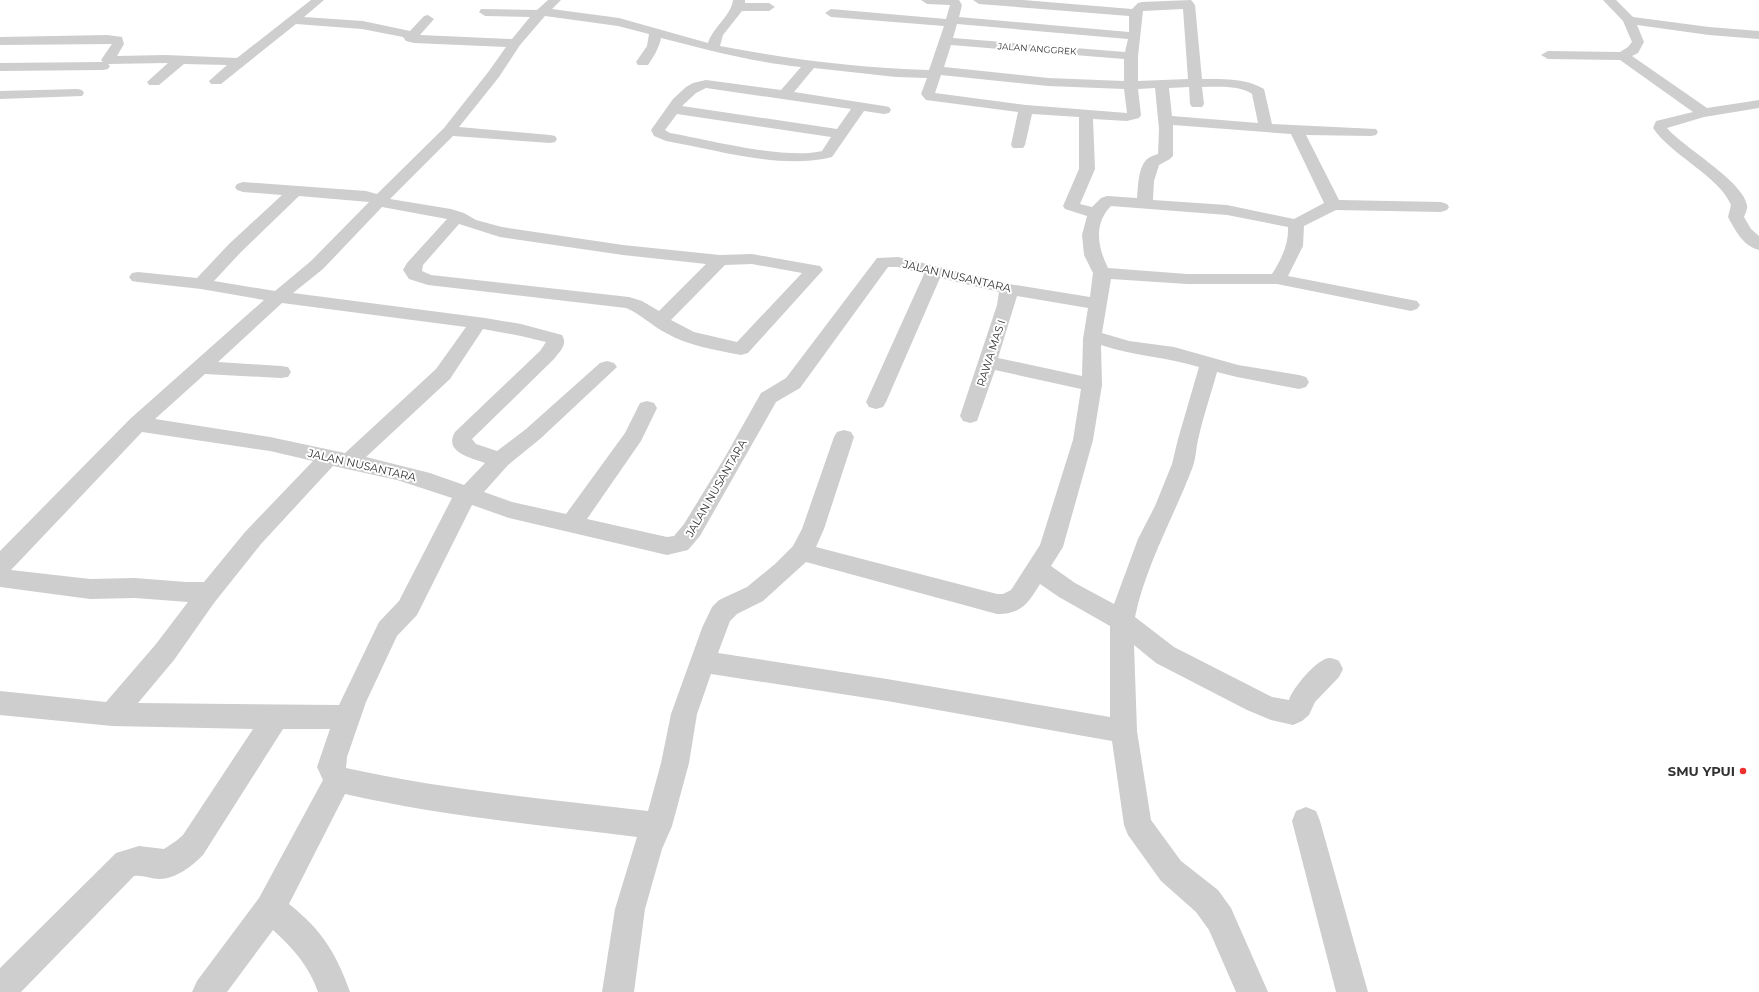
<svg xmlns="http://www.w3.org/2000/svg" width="1759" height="992" viewBox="0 0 1759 992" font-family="Montserrat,sans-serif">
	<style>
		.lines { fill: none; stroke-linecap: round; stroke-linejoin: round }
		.minor { fill: #cecece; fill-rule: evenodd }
		.poi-dot { fill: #ed312f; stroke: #fff; stroke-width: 1.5 }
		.labels { text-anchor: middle; stroke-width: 4; stroke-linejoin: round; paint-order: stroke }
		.far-street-label { font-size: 9px; fill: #313131; stroke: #fff }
		.street-label { font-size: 11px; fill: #313131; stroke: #fff }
		.near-poi-label { font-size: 13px; font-weight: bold; fill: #313131; stroke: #fff; text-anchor: end }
	</style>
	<rect width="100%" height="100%" fill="#fff"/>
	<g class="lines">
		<g class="minor">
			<path d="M311 0H324L304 17 363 21 410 31 424 16 428 15 434 19 420 35 512 39 530 17 485 16 479 12 481 9 537 10 548 0H561L552 9 619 18 708 43C713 27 731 16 733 0H745V3H769L775 7 769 11H742L723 35 720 46C789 59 859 68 929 70L944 26 831 17 825 13 831 9 946 19 950 5 927 4 921 0H959L962 5 959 17 1129 32V16L979 4 973 0H1023L1132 9 1138 3 1142 2 1191 0 1195 5 1202 79C1222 79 1246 78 1264 89L1272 124 1376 129 1378 132 1376 135 1371 136 1306 135 1339 200 1441 202 1447 204 1449 207 1447 210 1441 212 1336 210 1304 226 1303 246 1288 276 1417 301 1420 305 1417 309 1411 311 1277 284H1187L1111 279 1102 333 1129 341 1174 347 1238 365 1299 375 1306 377 1309 382 1306 387 1299 389 1237 377 1217 372C1211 394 1203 417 1198 440 1196 448 1196 458 1193 466 1174 517 1146 564 1135 617L1174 647 1272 697 1289 700C1292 689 1317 658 1330 658 1332 658 1337 660 1339 661L1343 669 1339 677 1315 702 1309 715 1302 721 1293 725 1271 720 1247 710 1156 663 1134 645 1137 731 1151 820 1181 861 1218 890 1231 908 1268 992H1236L1209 930 1196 912 1161 881 1128 835 1124 825 1112 741 887 701 711 674 697 714 689 763 672 826 662 849 645 909 634 992H602L615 909 637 837C539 825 441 816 345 794L289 904C322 930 336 953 350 992H318C309 966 293 948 273 930L227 992H192L197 981 259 898 323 780 317 767 330 729H283L203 855C192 866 176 879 159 879 151 879 143 875 134 876L21 992H0V968L116 853 139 846 164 849 176 841 183 835 253 729 112 726 0 715V691L106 702 156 644 188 602 135 598 90 599 0 587V551L130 419 264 300 201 289 138 282 132 281 129 277 132 273 138 272 197 278 229 244 282 195 243 192 237 190 235 187 237 184 243 182 366 191 377 194 444 128 489 71 506 47 414 43 406 41 403 37 362 29 296 24 221 84H211L209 81 227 65 184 64 159 85H149L147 82 168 63 108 64 110 66 108 69 103 70 0 71V63L103 62 101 60 112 44 0 45V37L107 35 122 37 124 44 117 56 166 55 237 58ZM1183 9 1188 79 1138 81V56L1143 11ZM545 16 618 26 649 34 647 46 636 62 638 65H648C654 56 659 48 661 38 707 50 753 62 801 67L781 90 706 80 693 83 686 87 673 99 651 130 654 136 666 141C718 150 781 170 832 157L864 111 884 114 889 113 891 110 889 107 884 106 794 92 814 68 896 77 927 78 921 94 926 100 1018 112 1011 145 1013 148H1023L1025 145 1032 114 1079 117V169L1063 206 1065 209 1087 216 1082 235 1084 255 1093 273 1090 297 1009 284 898 257 877 258 786 378 761 393 725 457 684 524 674 536 667 537 587 519 641 441 657 408 654 403 647 401 640 403 625 433 566 514 512 502 484 492 508 465 540 439 617 367 614 363 607 361 600 363 526 429 497 451 476 444 472 439 554 359C560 351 568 345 562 335L521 324 485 318 293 293 323 269 382 207 447 219 407 263 403 270 409 279 428 285 626 308C641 314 652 326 666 333 688 346 716 350 741 355L748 353 823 270 820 266 814 265 752 254 720 255 623 245 502 227 476 220 464 213 451 209 390 199 453 136 550 143 555 142 557 139 555 136 550 135 459 127 499 77 520 45ZM957 24 1128 39 1125 52 953 38ZM951 45 1124 59V81L1048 78 944 67ZM941 75 1048 86 1124 89 1127 113 1026 105 935 93ZM1189 87 1190 104 1192 107H1202L1204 104 1202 87C1218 87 1239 85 1252 94L1258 123 1172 116 1169 88ZM706 88 851 109 837 129 682 106 696 93ZM1155 88 1159 129 1158 154C1154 155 1149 157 1146 160 1138 169 1138 187 1137 198L1107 196 1101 198 1092 207 1080 204 1095 169 1093 119 1127 121 1139 118 1141 115 1138 89ZM677 114 831 137 822 151C785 160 710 140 670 133L665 130ZM1173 125 1291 134 1324 203 1294 219 1227 205 1153 200 1154 181 1159 165 1170 159 1173 156ZM299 196 369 202 311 261 275 291 214 281 241 252ZM1111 206 1227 215 1288 227C1289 244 1281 260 1272 274H1187L1108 268C1098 248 1093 224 1111 206ZM459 224 500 237 623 255 706 264 659 311 642 301 629 297 431 275 422 271 423 265ZM752 264 802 273 737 342 694 332 671 320 725 265ZM888 267H898L924 274 866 402 869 407 876 409 883 407 886 402 940 278 999 292 997 305 960 416 963 421 970 423 977 421 995 370 1081 389 1073 440 1040 545 1011 590 1003 594H997L816 547 824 529 854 437 851 432 844 430 837 432 834 437 802 529 793 546 775 564 747 587 719 600 712 607 702 628 671 714 661 763 648 811C547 799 445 790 346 768L347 757 366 702 397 636 417 615 472 505 509 518 667 555 688 550 700 536 776 402 800 388ZM1017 296 1088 308 1083 339 1082 376 998 358ZM282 303 466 327 436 369 345 453 270 437 155 419 205 374 281 378 288 377 291 372 288 367 281 366 218 362ZM483 329 521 336 546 342 540 351 455 432C443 452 471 458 485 463L464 485 430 473 366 457 450 379ZM1101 345C1134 356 1167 357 1199 367L1178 439 1172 464 1155 506 1138 539 1114 604 1075 583 1051 566 1063 547 1093 440 1102 385ZM142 432 270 451 313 461 245 532 204 582H186L135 578 90 579 11 570ZM333 466 397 480 452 498 399 601 379 622 339 705 138 703 174 660 214 603 261 544ZM806 562 997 614C1022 614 1028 603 1040 584L1059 597 1110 626V717L887 679 718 653 730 621 737 614 763 601Z"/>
			<path d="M1603 0H1616L1633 17 1709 27 1759 31V39L1709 35 1637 25 1644 42 1638 53 1632 56 1707 108 1759 100V108L1704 117 1667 128C1684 148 1743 181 1747 205 1748 209 1745 214 1744 217L1751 229 1759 236V250C1743 246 1735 230 1728 217L1731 205C1719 176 1672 156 1653 128L1656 121 1693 112 1620 60 1548 59 1541 55 1548 51 1620 52 1628 47 1632 42 1623 21Z"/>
			<polygon points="77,89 82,90 84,93 82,96 0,99 0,91"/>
			<polygon points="1306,807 1316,811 1320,821 1368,992 1336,992 1292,821 1296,811"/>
		</g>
	</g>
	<circle class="poi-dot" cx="1743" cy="771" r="4"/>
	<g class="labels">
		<g class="far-street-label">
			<text transform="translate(1037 49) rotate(4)" y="3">JALAN ANGGREK</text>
		</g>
		<g class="street-label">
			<text transform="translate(957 276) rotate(13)" y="4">JALAN NUSANTARA</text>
			<text transform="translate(991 353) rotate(-72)" y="4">RAWA MAS I</text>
			<text transform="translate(362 465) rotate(13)" y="4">JALAN NUSANTARA</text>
			<text transform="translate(716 488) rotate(-60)" y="4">JALAN NUSANTARA</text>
		</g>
		<g class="near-poi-label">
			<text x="1735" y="776">SMU YPUI</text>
		</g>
	</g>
</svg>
